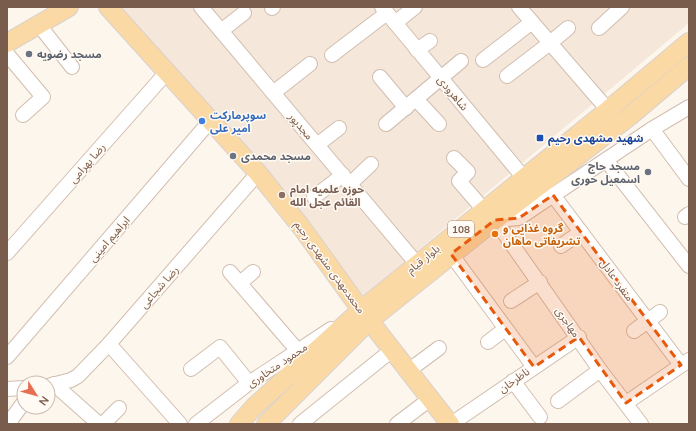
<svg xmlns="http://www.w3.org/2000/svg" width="696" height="431" viewBox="0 0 696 431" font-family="'Nunito Sans','Noto Sans Arabic',sans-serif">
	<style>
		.residential { fill: #f5e8da }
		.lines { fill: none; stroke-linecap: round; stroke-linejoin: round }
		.minor-casing { stroke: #d1beb0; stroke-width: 16 }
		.major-casing { stroke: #dad1cd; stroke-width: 20 }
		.minor { stroke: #fff; stroke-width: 14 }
		.major { stroke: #fbd9a5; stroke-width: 18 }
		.marked { fill: #e8590c; fill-opacity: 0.2; stroke: #e8590c; stroke-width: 3; stroke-dasharray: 8 5; stroke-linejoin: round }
		.worship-dot { fill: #6b7280; stroke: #fffaf3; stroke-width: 1.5 }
		.shop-dot { fill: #3f7fe0; stroke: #fffaf3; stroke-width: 1.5 }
		.transit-dot { fill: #1a4fb4; stroke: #fffaf3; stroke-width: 1.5 }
		.education-dot { fill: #8d6e63; stroke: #fffaf3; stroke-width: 1.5 }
		.food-dot { fill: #e8710a; stroke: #fffaf3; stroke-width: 1.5 }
		.labels { text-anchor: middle; stroke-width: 3; stroke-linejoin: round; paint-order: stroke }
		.shield { fill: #fffaf3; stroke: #a28b7f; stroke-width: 1 }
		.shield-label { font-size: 10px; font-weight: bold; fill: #7a5c4d }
		.worship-label { font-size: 11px; font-weight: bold; fill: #5b616d; stroke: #fffaf3; text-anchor: start }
		.street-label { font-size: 11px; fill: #7a5c4d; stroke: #fffaf3 }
		.shop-label { font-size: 11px; font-weight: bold; fill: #366cbe; stroke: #fffaf3; text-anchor: start }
		.transit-label { font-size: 11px; font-weight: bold; fill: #164399; stroke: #fffaf3; text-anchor: start }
		.education-label { font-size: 11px; font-weight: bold; fill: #785e54; stroke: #fffaf3; text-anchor: start }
		.food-label { font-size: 11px; font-weight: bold; fill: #c56008; stroke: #fffaf3; text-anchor: start }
	</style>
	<rect width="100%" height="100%" fill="#fdf6ec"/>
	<polygon class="residential" points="120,7 689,7 689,23 364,296"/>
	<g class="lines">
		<defs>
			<g id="minor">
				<polyline points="201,7 417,264"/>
				<polyline points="382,7 524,178"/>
				<polyline points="519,7 608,110"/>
				<polyline points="272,8 273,7"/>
				<polyline points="395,23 415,7"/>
				<polyline points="39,25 72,67"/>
				<polyline points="599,28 622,7"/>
				<polyline points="221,31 244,13"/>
				<polyline points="417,50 430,41"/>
				<polyline points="7,54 43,97 23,115"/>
				<polyline points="332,55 387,13"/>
				<polyline points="483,60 532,22"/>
				<polyline points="507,76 550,43 568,28"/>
				<polyline points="380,77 406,108"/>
				<polyline points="273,93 310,64"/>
				<polyline points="416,99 439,124"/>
				<polyline points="386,124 461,61"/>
				<polyline points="652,129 689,179"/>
				<polyline points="317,145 339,128"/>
				<polyline points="454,158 468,172 459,181 484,210"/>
				<polyline points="606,160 689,266"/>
				<polyline points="350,184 371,164"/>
				<polyline points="553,195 681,365"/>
				<polyline points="314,197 343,175"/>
				<polyline points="685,217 689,214"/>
				<polyline points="495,220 600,370 641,424"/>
				<polyline points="495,220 519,218 652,129 689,107"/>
				<polyline points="561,246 581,232"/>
				<polyline points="7,253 167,72"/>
				<polyline points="451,254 534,367"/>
				<polyline points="230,272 298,351"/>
				<polyline points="240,283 253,272"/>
				<polyline points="511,301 540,282"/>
				<polyline points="634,331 660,312"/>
				<polyline points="488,342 505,329"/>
				<polyline points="109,344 180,424"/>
				<polyline points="7,357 211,120"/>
				<polyline points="191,369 220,347 249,383"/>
				<polyline points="408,371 439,348"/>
				<polyline points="513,381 540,417"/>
				<polyline points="54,384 99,424"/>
				<polyline points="48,386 71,380 78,376 109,344 258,173"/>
				<polyline points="7,389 24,388"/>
				<polyline points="558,401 600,370"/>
				<polyline points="626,403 689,360"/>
				<polyline points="8,424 24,402"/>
				<polyline points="103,424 119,408"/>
				<polyline points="196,424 249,383 331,329"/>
				<polyline points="300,424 392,350"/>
				<polyline points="397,424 430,399"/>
				<polyline points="451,424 579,337"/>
			</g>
			<g id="major">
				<polyline points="108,7 258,173 302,228 361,310 450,424"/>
				<polyline points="7,43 69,7"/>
				<polyline points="239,424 254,407 361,310 608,110 689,42"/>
				<polyline points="266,424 369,321 509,209 630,116 689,66"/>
			</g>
		</defs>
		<use href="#minor" class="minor-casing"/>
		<use href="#major" class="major-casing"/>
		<use href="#minor" class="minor"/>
		<use href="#major" class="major"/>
	</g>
	<path class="marked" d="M553 195 681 365 626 403 579 337 534 367 451 254 495 220 519 218Z"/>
	<g class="worship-dot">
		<circle cx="29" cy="54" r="4"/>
		<circle cx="233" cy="156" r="4"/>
		<circle cx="648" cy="172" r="4"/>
	</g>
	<circle class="shop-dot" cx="202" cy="121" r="4"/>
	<rect class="transit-dot" x="536" y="134" width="8" height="8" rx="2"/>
	<circle class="education-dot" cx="282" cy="195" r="4"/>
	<circle class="food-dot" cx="495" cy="234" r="4"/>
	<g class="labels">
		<rect class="shield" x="448" y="221" width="26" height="16" rx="3"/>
		<g class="shield-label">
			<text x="461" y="233">108</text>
		</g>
		<g class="worship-label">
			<text x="37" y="58">مسجد رضویه</text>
			<text x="241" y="160">مسجد محمدی</text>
			<text x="640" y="170" text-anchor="end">مسجد حاج<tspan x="640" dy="13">اسمعیل حوری</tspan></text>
		</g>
		<g class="street-label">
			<text transform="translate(453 93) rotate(50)" y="4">شاهرودی</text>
			<text transform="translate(301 126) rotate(50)" y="4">مجدپور</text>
			<text transform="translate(87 163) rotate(-49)" y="4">رضا بهرامی</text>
			<text transform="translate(109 239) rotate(-49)" y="4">ابراهیم امینی</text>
			<text transform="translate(423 259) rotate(-39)" y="4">بلوار قیام</text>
			<text transform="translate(330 267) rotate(54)" y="4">محمدمهدی مشهدی رحیم</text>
			<text transform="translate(617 280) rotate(54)" y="4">منفرد عادل</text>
			<text transform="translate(159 287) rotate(-49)" y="4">رضا شجاعی</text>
			<text transform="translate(568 322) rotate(55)" y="4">مهاجری</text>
			<text transform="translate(277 365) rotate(-34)" y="4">محمود متخاوری</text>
			<text transform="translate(514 380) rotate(-35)" y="4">ناظرخان</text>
		</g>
		<g class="shop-label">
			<text x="210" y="119">سوپرمارکت<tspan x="210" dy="13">امیر علی</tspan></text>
		</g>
		<g class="transit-label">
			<text x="548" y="142">شهید مشهدی رحیم</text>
		</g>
		<g class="education-label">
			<text x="290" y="193">حوزه علمیه امام<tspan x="290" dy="13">القائم عجل الله</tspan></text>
		</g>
		<g class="food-label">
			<text x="503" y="232">گروه غذایی و<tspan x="503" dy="13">تشریفاتی ماهان</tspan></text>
		</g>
	</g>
	<rect width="696" height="431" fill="none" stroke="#7a5c4d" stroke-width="16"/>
	<g transform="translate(36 395) rotate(127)"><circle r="19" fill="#fffaf3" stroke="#cabbb1"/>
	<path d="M0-3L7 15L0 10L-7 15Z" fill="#e76f51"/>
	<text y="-6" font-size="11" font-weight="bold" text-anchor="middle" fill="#7a5c4d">N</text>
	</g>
</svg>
